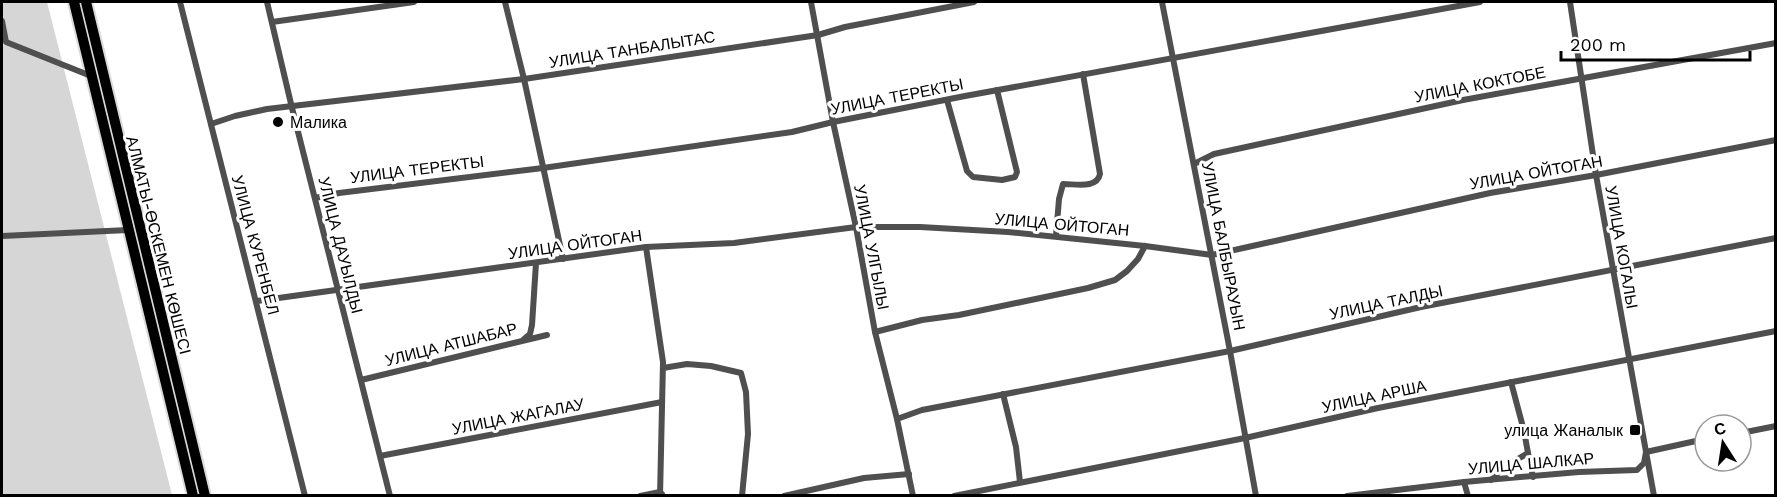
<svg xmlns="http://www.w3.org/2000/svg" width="1777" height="497" viewBox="0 0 1777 497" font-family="'Work Sans',sans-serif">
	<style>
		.green { fill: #d6d6d6 }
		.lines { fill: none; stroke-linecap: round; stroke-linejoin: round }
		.highway-casing { stroke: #dbdbdb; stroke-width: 14 }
		.street { stroke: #4f4f4f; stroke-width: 6 }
		.highway { stroke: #000; stroke-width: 10 }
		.poi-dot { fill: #000; stroke: #fff; stroke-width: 2 }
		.labels { text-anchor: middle; stroke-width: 6; stroke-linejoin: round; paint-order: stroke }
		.street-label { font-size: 16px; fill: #000; stroke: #fff }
		.poi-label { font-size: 16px; fill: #000; stroke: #fff; text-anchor: start }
	</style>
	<rect width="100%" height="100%" fill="#fff"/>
	<polygon class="green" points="2,2 47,2 172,495 2,495"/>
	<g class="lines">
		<defs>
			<g id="highway">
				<polyline points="74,2 193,496"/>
				<polyline points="86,2 205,496"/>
			</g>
		</defs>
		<use href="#highway" class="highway-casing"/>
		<g class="street">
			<path d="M180 2C222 166 264 330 305 496"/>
			<polyline points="267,2 292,108 390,496"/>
			<polyline points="505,2 524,79 563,259"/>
			<polyline points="811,2 833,122 856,227 875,332 897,419 913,496"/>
			<polyline points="1162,2 1230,351 1256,496"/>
			<polyline points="1570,2 1596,175 1654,496"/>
			<polyline points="2,21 6,42 91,76"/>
			<polyline points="272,22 414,2"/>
			<polyline points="947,100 967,171 973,177 1002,180 1015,177 1017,172 997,90"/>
			<polyline points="211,124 235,116 267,109 524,79 818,35 845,27 974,2"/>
			<polyline points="1194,164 1214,154 1463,100 1776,43"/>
			<polyline points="315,198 339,193 543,168 792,132 833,122 965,96 1480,2"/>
			<polyline points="2,236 128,230"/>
			<path d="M1056 236 1059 199 1063 184C1076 184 1097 189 1100 174L1083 74"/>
			<polyline points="646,247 663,362 660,496"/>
			<polyline points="257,301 646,247 734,243 856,227 920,227 1008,232 1145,246 1212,255 1490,193 1596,175 1776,140"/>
			<polyline points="875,332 922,320 959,315 1088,288 1115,280 1127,271 1138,259 1145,246"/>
			<polyline points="524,339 530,334 532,325 536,263"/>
			<polyline points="663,368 687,364 711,366 741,373 746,392 748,434 742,496"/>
			<polyline points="361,380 547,335"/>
			<polyline points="1003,394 1016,447 1020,482"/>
			<polyline points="897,419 922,410 1230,351 1421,307 1776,238"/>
			<polyline points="1741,433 1776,426"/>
			<polyline points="1528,453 1533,477"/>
			<polyline points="380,456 662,402"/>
			<polyline points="1491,480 1504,467 1528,453 1524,431 1511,382"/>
			<polyline points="1464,482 1468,496"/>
			<polyline points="640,496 660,492 662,494"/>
			<polyline points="784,496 864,478 909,474"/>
			<polyline points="954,496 1245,438 1378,408 1776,331"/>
			<polyline points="1347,496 1464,482 1579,472 1637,470 1644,463 1646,452 1705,439"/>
		</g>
		<use href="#highway" class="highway"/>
	</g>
	<g class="poi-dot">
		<circle cx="278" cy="122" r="6"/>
		<rect x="1629" y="424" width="12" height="12" rx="3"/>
	</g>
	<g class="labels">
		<g class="street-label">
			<text transform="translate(632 49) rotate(-9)" y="6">УЛИЦА ТАНБАЛЫТАС</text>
			<text transform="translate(1480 84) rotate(-11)" y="6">УЛИЦА КОКТОБЕ</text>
			<text transform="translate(897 96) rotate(-11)" y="6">УЛИЦА ТЕРЕКТЫ</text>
			<text transform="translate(417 169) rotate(-7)" y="6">УЛИЦА ТЕРЕКТЫ</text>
			<text transform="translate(1536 172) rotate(-10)" y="6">УЛИЦА ОЙТОГАН</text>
			<text transform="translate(1062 224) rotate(5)" y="6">УЛИЦА ОЙТОГАН</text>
			<text transform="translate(575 244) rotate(-8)" y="6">УЛИЦА ОЙТОГАН</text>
			<text transform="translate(159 245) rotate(76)" y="6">АЛМАТЫ-ӨСКЕМЕН КӨШЕСІ</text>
			<text transform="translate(256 245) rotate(75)" y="6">УЛИЦА КУРЕНБЕЛ</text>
			<text transform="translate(341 245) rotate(76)" y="6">УЛИЦА ДАУЫЛДЫ</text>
			<text transform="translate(1224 246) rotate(79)" y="6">УЛИЦА БАЛБЫРАУЫН</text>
			<text transform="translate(872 247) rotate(79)" y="6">УЛИЦА УЛГЫЛЫ</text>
			<text transform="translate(1622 247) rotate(80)" y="6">УЛИЦА КОГАЛЫ</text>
			<text transform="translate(1386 302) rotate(-12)" y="6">УЛИЦА ТАЛДЫ</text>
			<text transform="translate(451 344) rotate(-14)" y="6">УЛИЦА АТШАБАР</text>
			<text transform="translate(1374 396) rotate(-12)" y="6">УЛИЦА АРША</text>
			<text transform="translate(518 416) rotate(-11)" y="6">УЛИЦА ЖАГАЛАУ</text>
			<text transform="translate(1531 463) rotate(-5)" y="6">УЛИЦА ШАЛКАР</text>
		</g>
		<g class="poi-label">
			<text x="290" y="128">Малика</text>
			<text x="1623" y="436" text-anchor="end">улица Жаналык</text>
		</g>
	</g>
	<rect width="1777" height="497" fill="none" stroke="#000000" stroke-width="6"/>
	<g transform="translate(1723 443) rotate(348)"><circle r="28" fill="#ffffff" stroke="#999999" stroke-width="1.5"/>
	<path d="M0-4.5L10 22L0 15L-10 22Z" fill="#000000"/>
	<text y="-9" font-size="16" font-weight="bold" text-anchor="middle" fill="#000000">С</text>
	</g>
	<path d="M1561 51v9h189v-9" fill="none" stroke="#000000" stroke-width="3"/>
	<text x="1570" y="51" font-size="18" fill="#000000" stroke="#ffffff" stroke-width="4.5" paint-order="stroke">200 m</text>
</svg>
